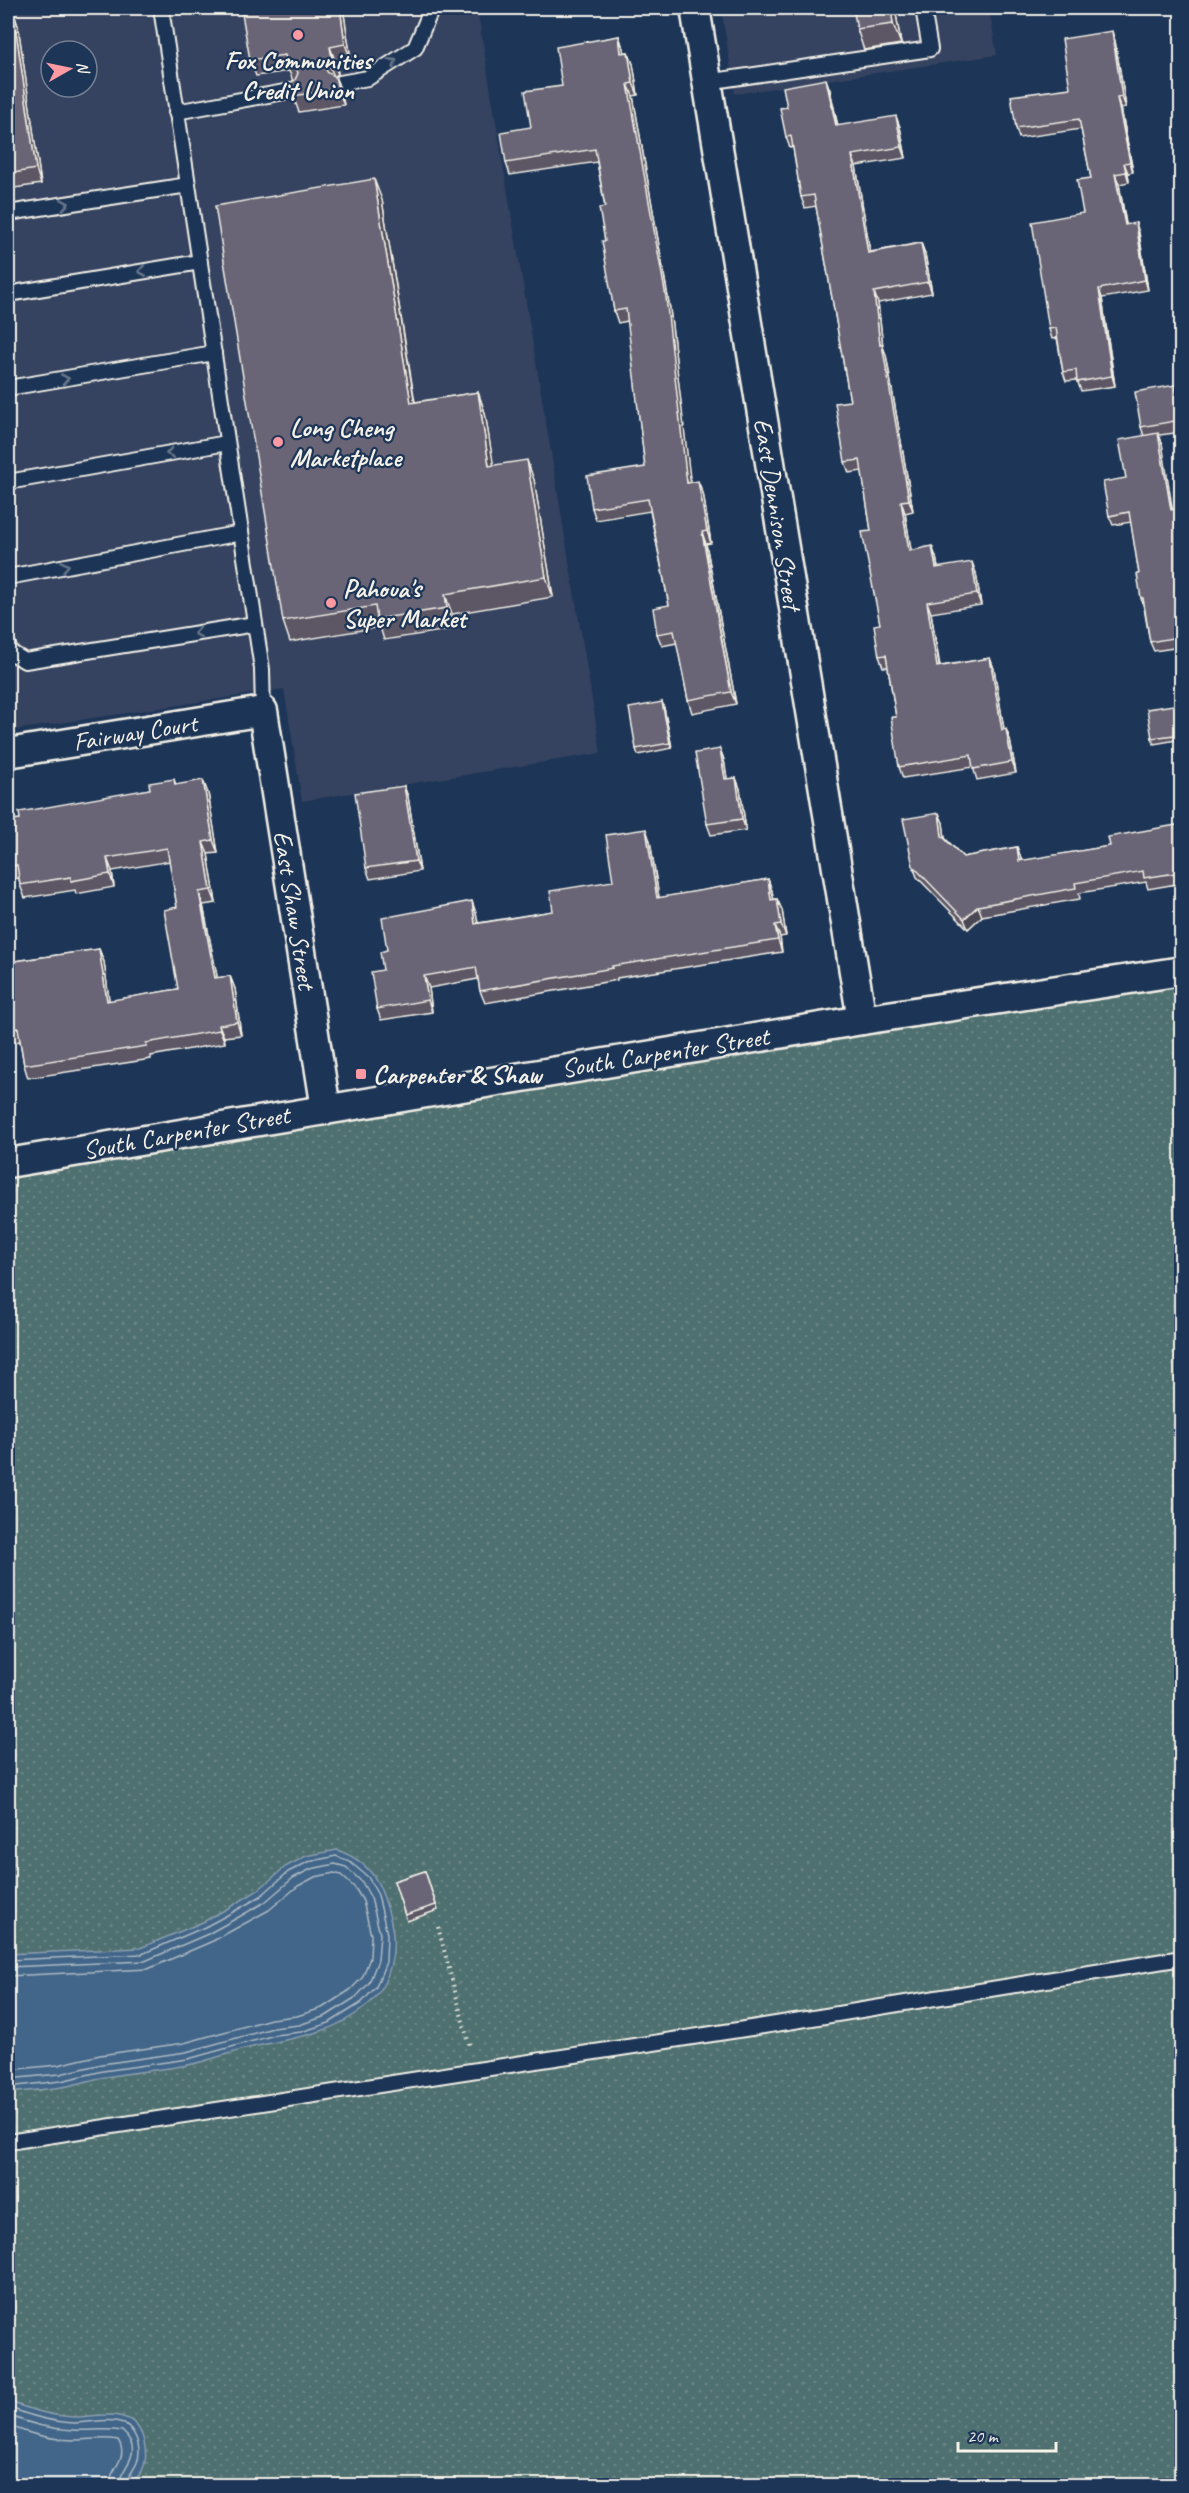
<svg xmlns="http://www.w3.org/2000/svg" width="1189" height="2493" viewBox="0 0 1189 2493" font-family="Caveat,sans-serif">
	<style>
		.built { fill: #344360; fill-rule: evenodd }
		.grass { fill: url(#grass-dots); stroke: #a2b0ac; stroke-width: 1.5 }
		.water { fill: #436689; stroke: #8a9eaf; stroke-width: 1.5 }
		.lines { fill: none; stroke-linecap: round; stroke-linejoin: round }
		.shore { stroke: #adb9c2; stroke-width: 1.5 }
		.lane-casing { stroke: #f4f1e8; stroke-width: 18 }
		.street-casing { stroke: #f4f1e8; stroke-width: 33 }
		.path { stroke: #f4f1e8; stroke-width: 4; stroke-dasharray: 1.5 4.5; stroke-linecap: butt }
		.lane { stroke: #1d3557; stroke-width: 14 }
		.street { stroke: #1d3557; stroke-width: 28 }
		.wall { fill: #5b5765; stroke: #f4f1e8; stroke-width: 1.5 }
		.shaded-wall { fill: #4a4753; stroke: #f4f1e8; stroke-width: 1.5 }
		.building { fill: #6a6576; stroke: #f4f1e8; stroke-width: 1.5 }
		.oneway { stroke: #68778a }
		.poi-dot { fill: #ff9aa2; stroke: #1d3557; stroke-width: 2 }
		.labels { text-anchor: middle; stroke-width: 4.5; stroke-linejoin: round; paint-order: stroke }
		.poi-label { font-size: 26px; font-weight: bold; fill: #f4f1e8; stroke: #1d3557; text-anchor: start }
		.street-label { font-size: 26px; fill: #f4f1e8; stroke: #1d3557 }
	</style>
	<defs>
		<pattern id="grass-dots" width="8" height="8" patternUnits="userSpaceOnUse" patternTransform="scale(1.5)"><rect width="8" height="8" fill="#4f7070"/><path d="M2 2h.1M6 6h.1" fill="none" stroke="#698584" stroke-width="1.8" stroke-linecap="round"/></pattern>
	</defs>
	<rect width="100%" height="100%" fill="#1d3557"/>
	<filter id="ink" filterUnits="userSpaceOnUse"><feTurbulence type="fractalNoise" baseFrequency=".0167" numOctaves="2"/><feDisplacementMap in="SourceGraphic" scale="12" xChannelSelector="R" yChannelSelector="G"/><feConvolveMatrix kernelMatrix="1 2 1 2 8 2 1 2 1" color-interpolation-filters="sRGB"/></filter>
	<g filter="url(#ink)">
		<g class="built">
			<path d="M8 8H477L601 753 302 801 284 689 8 731ZM51 51H87V87H51Z"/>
			<polygon points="721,8 989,8 997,55 735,94"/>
		</g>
		<polygon class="grass" points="1181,969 1181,2485 8,2486 8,1163"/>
		<g class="water">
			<path d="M337 1850C374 1863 382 1886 391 1922 398 1952 389 1989 364 2008 327 2037 292 2037 249 2048 228 2053 208 2061 188 2065 161 2070 133 2072 106 2077 91 2079 77 2085 62 2087 44 2090 26 2091 8 2093V1954L140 1948 203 1922 230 1907 257 1891 285 1867 306 1856Z"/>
			<path d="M8 2401C30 2410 51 2416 75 2417 91 2417 110 2412 126 2418 144 2424 150 2455 142 2471 139 2476 134 2481 130 2485H8Z"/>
		</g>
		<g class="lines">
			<g class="shore">
				<polyline points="8,1960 142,1954 205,1927 233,1912 261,1896 288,1872 308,1862 336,1856 349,1861 368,1877 378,1895 387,1934 386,1962 376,1987 361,2003 329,2023 301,2032 275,2035 188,2059 103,2071 61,2081 8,2087"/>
				<polyline points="8,1967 145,1961 208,1934 237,1918 265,1902 293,1878 311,1869 335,1864 346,1867 362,1882 371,1898 380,1934 378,1960 369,1983 356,1997 326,2016 299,2025 273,2028 186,2052 102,2064 60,2074 8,2079"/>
				<polyline points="8,1976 148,1969 213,1941 269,1910 298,1886 315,1877 334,1873 341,1875 355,1888 363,1901 371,1935 370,1958 362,1978 350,1990 322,2008 297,2016 271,2019 184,2043 100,2055 58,2065 8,2070"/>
				<path d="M8 2407C30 2416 51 2422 75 2423 90 2423 111 2417 125 2424 134 2429 139 2443 139 2452 139 2468 127 2473 126 2486"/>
				<path d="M8 2415C29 2424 50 2429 73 2430 90 2431 105 2428 122 2431 147 2453 120 2467 118 2486"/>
				<path d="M8 2425C29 2434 52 2440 76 2440 90 2440 103 2437 118 2440 130 2459 110 2467 109 2486"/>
			</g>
			<defs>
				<g id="lane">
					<polyline points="161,8 262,669 263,711"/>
					<polyline points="707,82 930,49 923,8"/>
					<polyline points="340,83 368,78 415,48 432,8"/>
					<polyline points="176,112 295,90"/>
					<polyline points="8,213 188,185"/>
					<polyline points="8,294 200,262"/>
					<polyline points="8,388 214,353"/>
					<polyline points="8,482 227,443"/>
					<polyline points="8,577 241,533"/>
					<polyline points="8,645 10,652 25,661 255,624"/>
					<polyline points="8,2142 751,2028 1182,1958"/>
				</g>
				<g id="street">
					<polyline points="695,8 862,1020"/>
					<polyline points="8,753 263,711 326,1109"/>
					<polyline points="8,1163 862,1020 1182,971"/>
				</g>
			</defs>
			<use href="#lane" class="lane-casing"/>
			<use href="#street" class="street-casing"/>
			<polyline class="path" points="438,1927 470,2048"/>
			<use href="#lane" class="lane"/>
			<use href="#street" class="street"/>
		</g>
		<g class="wall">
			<polygon points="343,8 351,60 336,63 338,74 335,76 341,92 344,105 299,112 293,96 293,81 289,71 256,76 250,60"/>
			<polygon points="895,8 901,44 864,50 857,29"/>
			<polygon points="8,11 13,11 18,26 41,184 8,189"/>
			<polygon points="619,36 624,52 628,52 633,64 638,95 633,96 670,309 690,483 703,493 711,543 706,544 736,704 692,713 688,700 677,643 662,646 657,634 669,605 650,511 596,520 592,508 645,467 628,321 618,323 614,311 605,241 605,207 597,162 510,175 506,163 531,127 562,86"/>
			<polygon points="1115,41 1126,107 1121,108 1133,172 1128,173 1129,182 1119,184 1126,225 1139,233 1148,290 1102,298 1115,386 1081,391 1077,380 1066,381 1063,372 1057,338 1052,339 1049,329 1083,213 1091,178 1081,129 1019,138 1016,128 1070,88"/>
			<polygon points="830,90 838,126 900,127 906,158 856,166 870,252 921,243 925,254 932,293 878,303 883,347 886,355 913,511 905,513 911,550 936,557 938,568 976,573 981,605 931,613 940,666 990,658 994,669 1004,729 1006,729 1010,740 1016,773 977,780 973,767 903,778 899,767 896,717 888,667 883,667 879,656 880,624 871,531 862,471 849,473 845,462 850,401 816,206 805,208 801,197 793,147 790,148 786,137"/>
			<polygon points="382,200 415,402 478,392 485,413 493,465 534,480 553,597 452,614 455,629 384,640 380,627 290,642 283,621"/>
			<polygon points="1179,396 1182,412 1182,432 1159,435 1162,443 1180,647 1154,651 1150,642 1144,608 1141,598 1139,574 1131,522 1113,525 1109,516 1126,478 1144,436 1141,427"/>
			<polygon points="662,702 664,708 672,748 638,755 636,749"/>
			<polygon points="1180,704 1182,707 1182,739 1154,744 1152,738"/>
			<polygon points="720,749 724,760 727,779 736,778 740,789 746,830 711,835 707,824"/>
			<polygon points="174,779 176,785 208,793 218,853 208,854 216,903 203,905 217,978 230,976 235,989 241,1035 224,1037 225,1043 151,1056 151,1059 28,1078 24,1065 20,1041 8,1044 8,962 99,949 104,962 109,1001 178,989 177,907 170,861 112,871 114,887 76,894 75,890 25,898 20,885 19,878 8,880 8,826 11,825 20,819 150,789"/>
			<polygon points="404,786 408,797 420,871 370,879 366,868"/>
			<polygon points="943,823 945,838 963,857 1017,847 1022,861 1110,846 1182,824 1182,883 1148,889 1146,882 1079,893 1080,899 982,916 968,929 917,877 913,866"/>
			<polygon points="650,841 659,898 768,879 772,891 773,899 777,899 782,910 786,936 780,937 782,952 617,978 617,980 485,1003 480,991 478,979 429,988 432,1012 381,1020 377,1009 387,950 476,913 478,923 553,911 613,881"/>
			<polygon points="425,1871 438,1910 407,1921 394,1881"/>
		</g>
		<g class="shaded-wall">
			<polygon points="340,8 343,8 351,60 345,44"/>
			<polygon points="891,8 895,8 901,44 893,24"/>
			<polygon points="13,11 18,26 41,184 36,169"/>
			<polygon points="1112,31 1115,41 1126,107 1122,97"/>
			<polygon points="619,36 623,48 626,65 621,53"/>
			<polygon points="330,47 336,63 338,74 332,58"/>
			<polygon points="628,52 633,64 638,95 633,83"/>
			<polygon points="328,61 334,77 331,84 325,68"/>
			<polygon points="335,76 341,92 344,105 338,89"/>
			<polygon points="826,79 830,90 840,137 836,126"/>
			<polygon points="628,84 633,96 670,309 692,495 687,483"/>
			<polygon points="1117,98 1121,108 1133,172 1130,162"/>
			<polygon points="896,116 900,127 906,158 902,147"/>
			<polygon points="852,155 856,166 872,264 868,253"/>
			<polygon points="1124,163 1128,173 1129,182 1126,172"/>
			<polygon points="1115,174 1119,184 1128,235 1125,225"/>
			<polygon points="374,179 382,200 418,424 411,403"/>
			<polygon points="1136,223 1139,233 1148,290 1145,280"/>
			<polygon points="921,243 925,254 932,293 928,282"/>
			<polygon points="1099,289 1102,298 1115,386 1112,376"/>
			<polygon points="874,292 878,303 883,347 886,355 913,511 909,500 880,345"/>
			<polygon points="1175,385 1179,396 1182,412 1182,422"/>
			<polygon points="478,392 485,413 497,486 489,466"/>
			<polygon points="1158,433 1162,443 1174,519 1171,510"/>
			<polygon points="527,460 534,480 553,597 546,577"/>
			<polygon points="698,481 703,493 711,543 707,531"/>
			<polygon points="901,501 905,513 913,562 909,551"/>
			<polygon points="702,532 706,544 736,704 731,692"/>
			<polygon points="932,546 936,557 940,580 936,568"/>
			<polygon points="972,562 976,573 981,605 977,594"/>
			<polygon points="445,594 452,614 455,629 447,608"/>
			<polygon points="927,602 931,613 941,678 937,667"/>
			<polygon points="990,658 994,669 1006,741 1002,730"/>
			<polygon points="662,702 664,708 672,748 670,743"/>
			<polygon points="1006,729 1010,740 1016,773 1012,762"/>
			<polygon points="720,749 724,760 729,790 725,779"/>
			<polygon points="736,778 740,789 746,830 742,819"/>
			<polygon points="203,780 208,793 218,853 213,840"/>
			<polygon points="404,786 408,797 420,871 416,861"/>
			<polygon points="939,813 943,823 946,846 942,836"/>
			<polygon points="646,829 650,841 661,910 657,898"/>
			<polygon points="203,842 208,854 216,903 211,890"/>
			<polygon points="1017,847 1021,858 1023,872 1019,861"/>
			<polygon points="107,858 112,871 114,887 110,874"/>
			<polygon points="768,879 772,891 776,911 771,900"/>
			<polygon points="199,892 203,905 220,991 215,978"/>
			<polygon points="777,899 782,910 786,936 781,924"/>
			<polygon points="472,901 476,913 480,935 475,924"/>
			<polygon points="978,906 982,916 968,929 964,919"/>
			<polygon points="775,925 780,937 782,952 778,940"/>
			<polygon points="99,949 104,962 111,1014 107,1001"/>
			<polygon points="230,976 235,989 241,1035 237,1022"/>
			<polygon points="424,976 429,988 432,1012 428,1000"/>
			<polygon points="219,1025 224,1037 225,1043 220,1030"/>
		</g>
		<g class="building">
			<polygon points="241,8 340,8 345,44 330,47 332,58 328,61 325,68 328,73 335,76 338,89 293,96 290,83 295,80 298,73 296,68 287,65 285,55 250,60"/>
			<polygon points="853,8 891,8 893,24 857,29"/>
			<polygon points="8,11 13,11 36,169 8,174"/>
			<polygon points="1112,31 1122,97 1117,98 1130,162 1124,163 1126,172 1115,174 1125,225 1136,223 1145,280 1099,289 1112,376 1077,382 1076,370 1063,372 1056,328 1049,329 1032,222 1083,213 1077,180 1091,178 1079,119 1016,128 1011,96 1070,88 1062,39"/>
			<polygon points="619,36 621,53 628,52 633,83 628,84 666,297 687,483 698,481 707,531 702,532 731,692 688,700 674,631 657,634 653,608 669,605 648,499 592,508 587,476 645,467 626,309 614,311 602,241 605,241 599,208 605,207 595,149 506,163 501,132 531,127 525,91 562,86 556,47"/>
			<polygon points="826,79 836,126 896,116 902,147 852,155 868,253 921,243 928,282 874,292 880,345 882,344 909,500 901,501 909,551 932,546 936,568 972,562 977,594 927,602 937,667 990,658 1002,730 1006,729 1012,762 973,769 971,755 899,767 891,717 896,717 886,655 879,656 874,625 880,624 862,532 871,531 860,460 845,462 835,403 850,401 814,195 801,197 791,136 786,137 780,108 787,107 783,87"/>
			<polygon points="374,179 411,403 478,392 489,466 527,460 546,577 445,594 447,608 377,619 375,606 283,621 215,206"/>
			<polygon points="1175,385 1181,420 1141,427 1135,392"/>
			<polygon points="1158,433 1171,510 1182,508 1182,655 1178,637 1150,642 1143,598 1141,598 1137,574 1139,574 1129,512 1109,516 1103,482 1126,478 1119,440"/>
			<polygon points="662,702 670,743 636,749 629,708"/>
			<polygon points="1180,704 1182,712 1182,734 1152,738 1147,709"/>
			<polygon points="720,749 725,779 736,778 742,819 707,824 695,753"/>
			<polygon points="174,779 175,785 203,780 213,840 203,842 211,890 199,892 215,978 230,976 237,1022 219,1025 220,1030 146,1043 147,1046 24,1065 18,1028 8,1030 8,962 99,949 107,1001 178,989 164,910 177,907 167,848 107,858 110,874 71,881 71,877 20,885 17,865 8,867 8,826 11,825 10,820 20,819 19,812 150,789 149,783"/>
			<polygon points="404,786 416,861 366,868 355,793"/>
			<polygon points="939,813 942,836 963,857 1017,847 1019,861 1110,846 1108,837 1182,824 1182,872 1144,878 1143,871 1075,883 1076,888 978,906 964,919 913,866 903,819"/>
			<polygon points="646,829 657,898 768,879 771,900 777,899 781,924 775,925 778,940 612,966 613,968 480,991 476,967 424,976 428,1000 377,1009 371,972 383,970 380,952 387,950 382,918 472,901 475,924 553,911 550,891 613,881 606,835"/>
			<polygon points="425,1871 436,1905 405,1915 394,1881"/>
		</g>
		<defs><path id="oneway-chevron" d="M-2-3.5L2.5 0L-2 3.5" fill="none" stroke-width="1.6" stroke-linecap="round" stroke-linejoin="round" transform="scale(1.5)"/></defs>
		<g class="oneway">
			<use href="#oneway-chevron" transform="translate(393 62) rotate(-33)"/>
			<use href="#oneway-chevron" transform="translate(65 204) rotate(-9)"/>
			<use href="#oneway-chevron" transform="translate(142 271) rotate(170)"/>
			<use href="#oneway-chevron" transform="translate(65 379) rotate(-10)"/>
			<use href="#oneway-chevron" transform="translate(170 453) rotate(170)"/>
			<use href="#oneway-chevron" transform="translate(65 566) rotate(-11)"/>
			<use href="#oneway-chevron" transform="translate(198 633) rotate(171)"/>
		</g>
	</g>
	<g class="poi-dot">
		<circle cx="298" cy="35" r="6"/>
		<circle cx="278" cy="442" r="6"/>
		<circle cx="331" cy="603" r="6"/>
		<rect x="355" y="1068" width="12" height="12" rx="3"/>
	</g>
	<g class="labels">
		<g class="poi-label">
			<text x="298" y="69" text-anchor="middle">Fox Communities<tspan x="298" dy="30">Credit Union</tspan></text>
			<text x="290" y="436">Long Cheng<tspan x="290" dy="30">Marketplace</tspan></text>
			<text x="343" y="597">Pahoua's<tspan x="343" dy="30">Super Market</tspan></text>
			<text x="373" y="1083">Carpenter &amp; Shaw</text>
		</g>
		<g class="street-label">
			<text transform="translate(778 514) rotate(81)" y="9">East Dennison Street</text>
			<text transform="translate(135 732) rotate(-9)" y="9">Fairway Court</text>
			<text transform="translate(295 910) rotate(81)" y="9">East Shaw Street</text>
			<text transform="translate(665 1052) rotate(-9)" y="9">South Carpenter Street</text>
			<text transform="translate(186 1132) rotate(-10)" y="9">South Carpenter Street</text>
		</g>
	</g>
	<rect width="1189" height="2493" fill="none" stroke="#1d3557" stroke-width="30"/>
	<rect x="15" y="15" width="1159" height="2463" fill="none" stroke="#f4f1e8" stroke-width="2" filter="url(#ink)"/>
	<g transform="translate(69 69) rotate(81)"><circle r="28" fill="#1d3557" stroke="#738091" stroke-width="1.5"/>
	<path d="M0-4.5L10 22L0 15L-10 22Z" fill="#ff9aa2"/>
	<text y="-9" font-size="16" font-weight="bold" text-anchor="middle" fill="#f4f1e8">N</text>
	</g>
	<path d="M958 2442v9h98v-9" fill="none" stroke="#f4f1e8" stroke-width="3"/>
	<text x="967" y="2442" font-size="18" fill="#f4f1e8" stroke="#1d3557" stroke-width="4.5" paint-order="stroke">20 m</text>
</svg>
